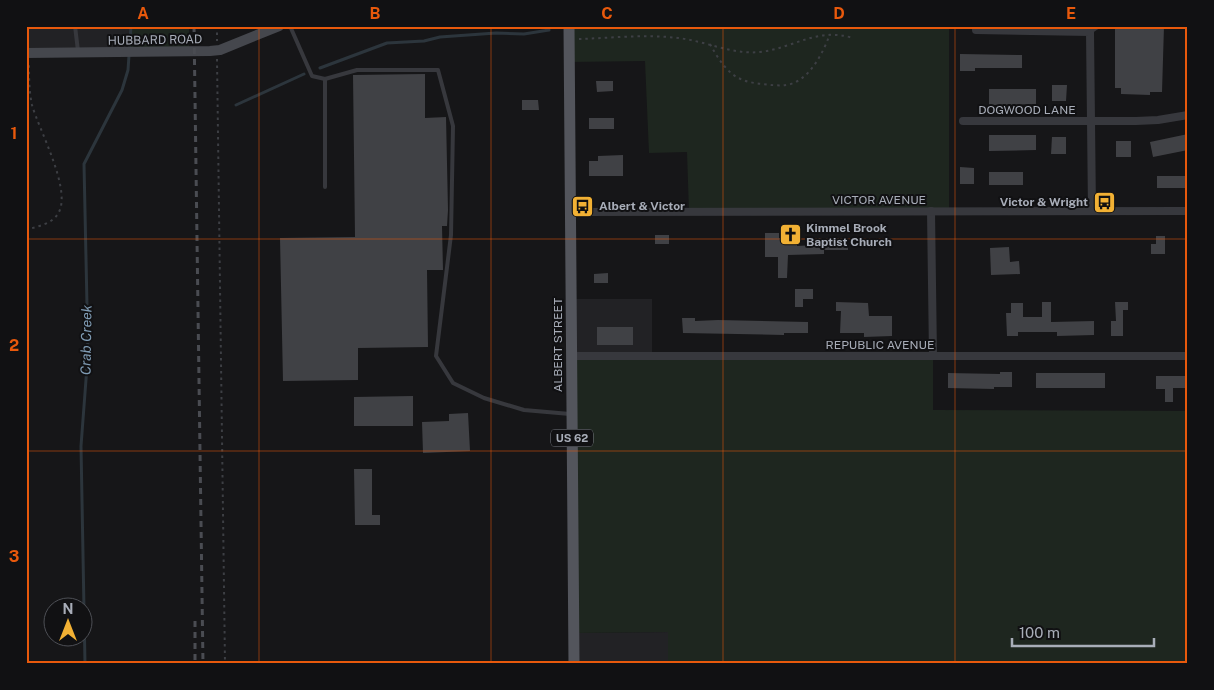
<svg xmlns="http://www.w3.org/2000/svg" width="1214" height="690" viewBox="0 0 1214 690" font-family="'Public Sans',sans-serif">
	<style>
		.built { fill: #222225 }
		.green { fill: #1e261f }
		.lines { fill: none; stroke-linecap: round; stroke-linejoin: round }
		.stream { stroke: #2c353c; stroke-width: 3 }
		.building { fill: #404145 }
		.path { stroke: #3d3f44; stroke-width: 2; stroke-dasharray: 2.5 4; stroke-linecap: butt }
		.lane { stroke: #37383d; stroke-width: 4 }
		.street { stroke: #37383d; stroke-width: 8 }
		.secondary { stroke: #45474d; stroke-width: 10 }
		.primary { stroke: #53555c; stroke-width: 11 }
		.rail { stroke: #4a4c52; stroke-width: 3; stroke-dasharray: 6 5; stroke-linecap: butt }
		.grid { fill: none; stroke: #e8590c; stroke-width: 1; stroke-opacity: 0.55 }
		.labels { text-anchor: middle; stroke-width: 4; stroke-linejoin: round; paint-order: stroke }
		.shield { fill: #111113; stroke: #7b7e86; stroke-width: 1 }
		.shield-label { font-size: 11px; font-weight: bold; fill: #a8adb8 }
		.street-label { font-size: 12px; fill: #a8adb8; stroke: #111113 }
		.poi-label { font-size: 12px; font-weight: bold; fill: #a8adb8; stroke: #111113; text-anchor: start }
		.water-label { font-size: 14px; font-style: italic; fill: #7f9bb3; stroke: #111113 }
		.neatline { fill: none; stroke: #e8590c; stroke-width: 2 }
		.grid-label { font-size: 16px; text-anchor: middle; font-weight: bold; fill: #e8590c }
	</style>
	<rect width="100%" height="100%" fill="#161618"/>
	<g class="built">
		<polygon points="26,26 131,26 129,52 26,53"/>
		<polygon points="571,299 652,299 652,356 572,356"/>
		<polygon points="668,632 668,664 574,664 574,633"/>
	</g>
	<g class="green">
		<polygon points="131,26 189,26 189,52 129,52"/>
		<polygon points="569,26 949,26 949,211 689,212 687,152 649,153 645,61 569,62"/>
		<polygon points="572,356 933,356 933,410 1188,411 1188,664 668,664 668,632 574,633"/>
	</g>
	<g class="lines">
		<g class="stream">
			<polyline points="320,68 387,43 424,41 440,37 496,33 524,34 549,30"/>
			<polyline points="236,105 304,74"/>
			<polyline points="85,664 81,446 88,353 84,164 122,90 128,70 131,26"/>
		</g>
	</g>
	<g class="building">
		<polygon points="1115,26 1164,26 1162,92 1150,92 1150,95 1121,94 1121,88 1115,88"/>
		<polygon points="960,54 1022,55 1022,68 975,68 975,71 960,71"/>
		<polygon points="425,74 425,118 446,117 448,210 447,226 442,226 443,270 427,270 428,347 358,348 358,380 283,381 280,238 355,237 353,75"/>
		<polygon points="596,81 613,81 613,91 597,92"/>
		<polygon points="1052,85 1067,85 1066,101 1052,101"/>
		<polygon points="989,89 1036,89 1036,104 989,105"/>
		<polygon points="522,100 538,100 539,110 522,110"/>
		<rect x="589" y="118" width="25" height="11"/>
		<polygon points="1188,134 1188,150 1153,157 1150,142"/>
		<polygon points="989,135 1036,135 1036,150 989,151"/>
		<polygon points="1052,137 1066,137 1066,154 1051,154"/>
		<rect x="1116" y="141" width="15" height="16"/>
		<polygon points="623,155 623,176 589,176 589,161 598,161 598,156"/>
		<polygon points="960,167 974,168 974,184 960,184"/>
		<rect x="989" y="172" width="34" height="13"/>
		<rect x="1157" y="176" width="31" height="12"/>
		<polygon points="765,233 779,233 779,238 797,238 797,246 816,245 816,238 848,238 848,250 824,250 824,254 788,255 787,278 778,278 778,257 765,257"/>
		<rect x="655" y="235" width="14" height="9"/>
		<polygon points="1156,236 1165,236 1165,254 1151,254 1151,244 1156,244"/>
		<polygon points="1009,247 1010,262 1019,261 1020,274 991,275 990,248"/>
		<polygon points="608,273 608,283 594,283 594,274"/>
		<polygon points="795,289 813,289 813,299 803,299 803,307 795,307"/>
		<polygon points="836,302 868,303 869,316 892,316 892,336 864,337 864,333 840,333 841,311 836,311"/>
		<polygon points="1042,302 1051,302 1051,322 1094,321 1094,335 1057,336 1057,332 1018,332 1018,336 1007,336 1006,313 1011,313 1011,303 1023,303 1023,317 1042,317"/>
		<polygon points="1115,302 1128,302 1128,310 1123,310 1123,336 1111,336 1111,321 1116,321"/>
		<polygon points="682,318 695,318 695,321 718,320 808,322 808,333 784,333 784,335 683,333"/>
		<rect x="597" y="327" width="36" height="18"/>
		<polygon points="1000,372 1012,372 1012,387 994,387 994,389 948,388 948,373 1000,374"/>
		<rect x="1036" y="373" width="69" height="15"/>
		<polygon points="1156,376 1185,376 1185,378 1188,378 1188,388 1173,388 1173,402 1165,402 1165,389 1156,389"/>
		<polygon points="413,396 413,426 354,426 354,397"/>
		<polygon points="468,413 470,451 423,453 422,422 449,421 449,414"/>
		<polygon points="354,469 372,469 372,515 380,515 380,525 355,525"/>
	</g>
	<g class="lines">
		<g class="path">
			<polyline points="217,26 217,41"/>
			<path d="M579 39C611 38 646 34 678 38 706 41 732 55 760 52 794 48 817 27 853 38"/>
			<path d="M710 44C715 53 720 62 728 70 737 80 750 83 763 84 771 85 779 86 786 85 809 82 823 53 830 34"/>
			<polyline points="217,59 225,664"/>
			<path d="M26 230C38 226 53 224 59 212 71 188 39 130 32 105 29 91 29 77 29 63"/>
		</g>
		<g class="lane">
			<polyline points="75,26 78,51"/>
			<polyline points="290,26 312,76 325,79 357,70 438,70 453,126 451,235 436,356 453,383 484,398 524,410 570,414"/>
			<polyline points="1090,32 1099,26"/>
			<polyline points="325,79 325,187"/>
		</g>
		<g class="street">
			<polyline points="976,30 1090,32 1092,211"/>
			<polyline points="963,121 1136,121 1158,120 1188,115"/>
			<polyline points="931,211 933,356"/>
			<polyline points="571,212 1188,211"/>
			<polyline points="572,356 1188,356"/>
		</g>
		<polyline class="secondary" points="26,53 210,51 220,50 279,26"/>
		<polyline class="primary" points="569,26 574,664"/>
		<g class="rail">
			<polyline points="194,26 203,664"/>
			<polyline points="195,621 195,664"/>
		</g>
	</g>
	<path class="grid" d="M259 26V664M491 26V664M723 26V664M955 26V664M26 239H1188M26 451H1188"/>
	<defs>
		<symbol id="bus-square" viewBox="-11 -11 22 22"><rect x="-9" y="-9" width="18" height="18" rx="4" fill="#f2b134" stroke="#111113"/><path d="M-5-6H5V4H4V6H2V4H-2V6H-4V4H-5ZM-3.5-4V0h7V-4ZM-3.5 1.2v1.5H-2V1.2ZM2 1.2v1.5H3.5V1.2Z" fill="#111"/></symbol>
		<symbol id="church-square" viewBox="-11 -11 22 22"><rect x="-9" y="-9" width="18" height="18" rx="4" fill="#f2b134" stroke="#111113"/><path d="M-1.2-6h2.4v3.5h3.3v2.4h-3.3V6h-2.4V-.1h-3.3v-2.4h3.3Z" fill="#111"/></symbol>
	</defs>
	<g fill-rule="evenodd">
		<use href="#bus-square" x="1092" y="190" width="25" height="25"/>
		<use href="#bus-square" x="570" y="194" width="25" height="25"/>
		<use href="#church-square" x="778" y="222" width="25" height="25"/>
	</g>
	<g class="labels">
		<rect class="shield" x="551" y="429.5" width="42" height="17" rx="4"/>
		<g class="shield-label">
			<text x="572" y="442">US 62</text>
		</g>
		<g class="street-label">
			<text transform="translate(155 40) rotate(-1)" y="4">HUBBARD ROAD</text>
			<text x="1027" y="114">DOGWOOD LANE</text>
			<text x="879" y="204">VICTOR AVENUE</text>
			<text transform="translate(558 345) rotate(-90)" y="4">ALBERT STREET</text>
			<text x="880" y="349">REPUBLIC AVENUE</text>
		</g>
		<g class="poi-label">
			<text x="1088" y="206" text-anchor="end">Victor &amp; Wright</text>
			<text x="599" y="210">Albert &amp; Victor</text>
			<text x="806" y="232">Kimmel Brook<tspan x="806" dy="14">Baptist Church</tspan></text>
		</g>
		<g class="water-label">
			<text transform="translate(86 340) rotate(-89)" y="5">Crab Creek</text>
		</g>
	</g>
	<rect width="1214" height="690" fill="none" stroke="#111113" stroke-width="55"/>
	<g transform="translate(68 622)"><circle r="24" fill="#111113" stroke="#4d4f55"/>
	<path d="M0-4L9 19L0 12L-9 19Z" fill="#f2b134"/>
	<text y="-8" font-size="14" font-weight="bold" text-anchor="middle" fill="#a8adb8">N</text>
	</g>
	<path d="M1012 638v8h142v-8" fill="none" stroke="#a8adb8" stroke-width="2.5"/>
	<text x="1019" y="638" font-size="15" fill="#a8adb8" stroke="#111113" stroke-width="4" paint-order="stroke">100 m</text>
	<rect x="28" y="28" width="1158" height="634" class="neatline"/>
	<g class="grid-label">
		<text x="143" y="19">A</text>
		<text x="375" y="19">B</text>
		<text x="607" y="19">C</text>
		<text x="839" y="19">D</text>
		<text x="1071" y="19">E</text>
		<text x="14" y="139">1</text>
		<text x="14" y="351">2</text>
		<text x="14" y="562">3</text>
	</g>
</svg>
